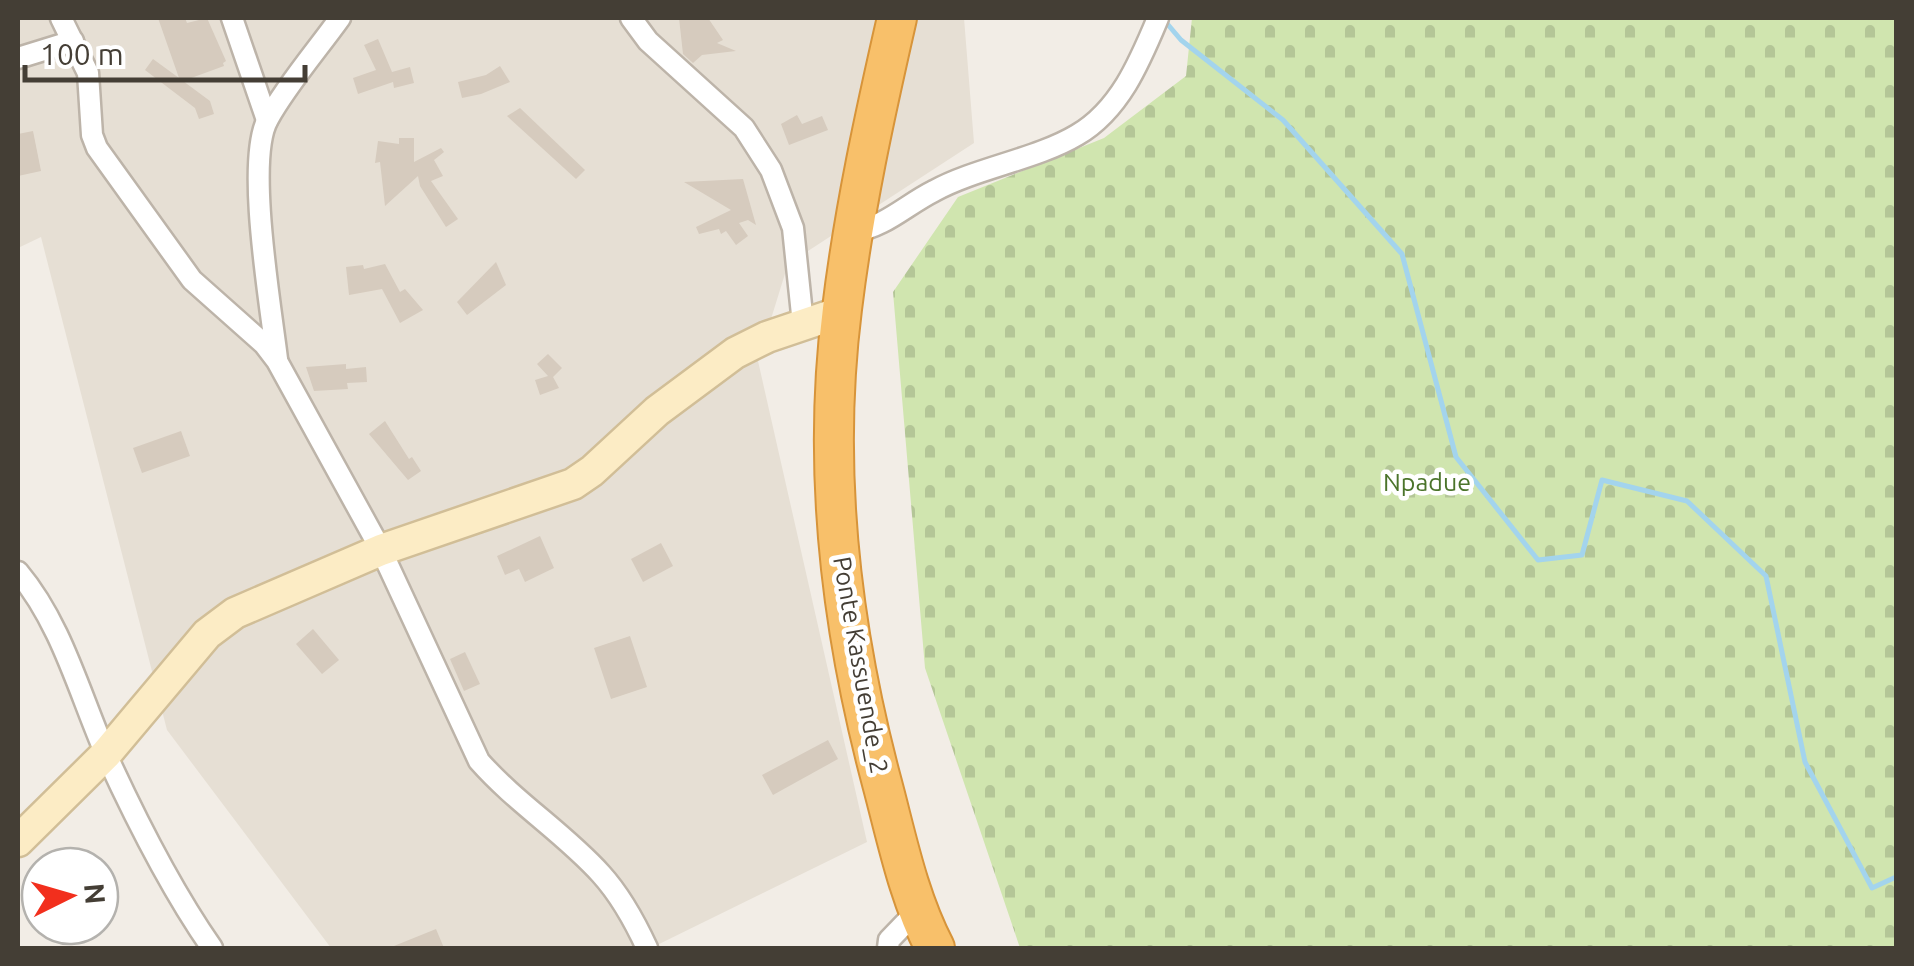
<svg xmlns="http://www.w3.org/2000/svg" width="1914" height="966" viewBox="0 0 1914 966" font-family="Ubuntu,sans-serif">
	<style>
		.residential { fill: #e6dfd4 }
		.cemetery { fill: url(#cemetery-stones) }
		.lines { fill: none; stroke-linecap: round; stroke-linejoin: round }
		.stream { stroke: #a3d4ed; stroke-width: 5 }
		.building { fill: #d6cbbe }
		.street-casing { stroke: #bdb4a9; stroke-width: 25 }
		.secondary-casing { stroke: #d1be97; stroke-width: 35 }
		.highway-casing { stroke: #d7943a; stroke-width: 42 }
		.street { stroke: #fff; stroke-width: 20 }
		.secondary { stroke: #fcecc5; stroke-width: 30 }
		.highway { stroke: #f8c06a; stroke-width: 38 }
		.labels { text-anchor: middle; stroke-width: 9; stroke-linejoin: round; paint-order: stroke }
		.park-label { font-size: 25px; fill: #4b742b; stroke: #fff }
		.street-label { font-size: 25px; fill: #443e35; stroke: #fff }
	</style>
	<defs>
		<pattern id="cemetery-stones" width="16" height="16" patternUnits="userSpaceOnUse" patternTransform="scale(2.5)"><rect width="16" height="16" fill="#d0e5af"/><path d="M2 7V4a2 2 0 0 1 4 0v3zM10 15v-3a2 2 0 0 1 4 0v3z" fill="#b4c697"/></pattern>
	</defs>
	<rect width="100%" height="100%" fill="#f2ede6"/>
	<polygon class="residential" points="18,18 964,18 974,143 788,264 758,361 867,842 651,948 331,948 167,730 41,237 18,248"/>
	<polygon class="cemetery" points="1192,18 1896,18 1896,948 1020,948 925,668 893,292 958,197 1104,138 1186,76"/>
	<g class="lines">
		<polyline class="stream" points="1164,20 1181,40 1283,120 1402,254 1456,457 1538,560 1582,555 1602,480 1687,501 1766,576 1805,762 1872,888 1896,877"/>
	</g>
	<g class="building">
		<polygon points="158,18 185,18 187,23 207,18 226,61 223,63 224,66 183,81 210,101 214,114 199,119 195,108 145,70 153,59 179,78"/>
		<polygon points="679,18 708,18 723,40 717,43 736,51 702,55 693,63 683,54"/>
		<polygon points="378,39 392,72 410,67 414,83 394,88 393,82 358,94 353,78 376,70 364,45"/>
		<polygon points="500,66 510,82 481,94 462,98 458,82 486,75"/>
		<polygon points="520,108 585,170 576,179 507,116"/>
		<polygon points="797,115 802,124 822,116 828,130 789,145 781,124"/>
		<polygon points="33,131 41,171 18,176 18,134"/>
		<polygon points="399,138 414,138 414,162 441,148 444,152 434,160 443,176 431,181 458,219 446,227 420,186 418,176 385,206 380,162 375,163 378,141 399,144"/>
		<polygon points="743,179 756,225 748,220 739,223 748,236 736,245 726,231 721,234 719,229 699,234 696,227 731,210 684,182"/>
		<polygon points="496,262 506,285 467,315 457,302"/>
		<polygon points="385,264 400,292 405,289 423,310 400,323 382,289 349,295 346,267 363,265 364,269"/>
		<polygon points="548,354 562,368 553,377 559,388 540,395 535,380 548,376 537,364"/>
		<polygon points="346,364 346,369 366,367 367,382 347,383 348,389 314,391 306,367"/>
		<polygon points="385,421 409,459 412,457 421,471 408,480 369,434"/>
		<polygon points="181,431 190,456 142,473 133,448"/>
		<polygon points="540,536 554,568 525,582 519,569 505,575 497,556"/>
		<polygon points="661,543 673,566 643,582 631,559"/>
		<polygon points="313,629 339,660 322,674 296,644"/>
		<polygon points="630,636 647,687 611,699 594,648"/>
		<polygon points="465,652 480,684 464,691 450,659"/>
		<polygon points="828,740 838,759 773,795 762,775"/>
		<polygon points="436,929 444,948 389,948"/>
	</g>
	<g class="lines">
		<defs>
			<g id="street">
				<path d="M61 18 88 73 92 135 97 148 192 280 264 344 277 361 381 550 479 761C516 803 564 833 601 874 621 896 635 922 647 948"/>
				<polyline points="232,18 267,120"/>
				<polyline points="631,18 648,41 744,128 771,170 793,228 803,324"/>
				<polyline points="18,58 73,41"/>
				<path d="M853 232C885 227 906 205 934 191 976 168 1037 159 1077 135 1120 110 1140 61 1158 18"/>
				<path d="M277 359C271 308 245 159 268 119 286 86 317 50 340 18"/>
				<path d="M18 572C61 623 79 692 105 752 136 820 170 888 212 948"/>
				<polyline points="888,948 889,940 916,912"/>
			</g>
			<polyline id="secondary" points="18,841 106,754 207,634 235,613 381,550 573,484 592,471 657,411 735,353 767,337 841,312"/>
			<path id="highway" d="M897 18C875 114 854 210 842 309 822 467 841 630 882 783 897 839 908 896 935 948"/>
		</defs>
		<use href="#street" class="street-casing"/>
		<use href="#secondary" class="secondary-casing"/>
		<use href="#highway" class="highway-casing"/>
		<use href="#street" class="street"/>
		<use href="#secondary" class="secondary"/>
		<use href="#highway" class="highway"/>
	</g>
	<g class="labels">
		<g class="park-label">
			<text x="1427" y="491">Npadue</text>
		</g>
		<g class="street-label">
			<text transform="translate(861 665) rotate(80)" y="9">Ponte Kassuende_2</text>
		</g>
	</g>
	<rect width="1914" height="966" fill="none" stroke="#443e35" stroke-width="40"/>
	<g transform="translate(70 896) rotate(85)"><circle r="48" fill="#ffffff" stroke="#b4b2ae" stroke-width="2.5"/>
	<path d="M0-8L18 38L0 25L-18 38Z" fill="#f22f1d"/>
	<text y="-15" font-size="28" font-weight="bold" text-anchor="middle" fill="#443e35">N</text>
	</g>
	<path d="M25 65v15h280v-15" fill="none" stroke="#443e35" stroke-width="5"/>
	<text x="40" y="65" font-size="30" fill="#443e35" stroke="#ffffff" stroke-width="8" paint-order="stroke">100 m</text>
</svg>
